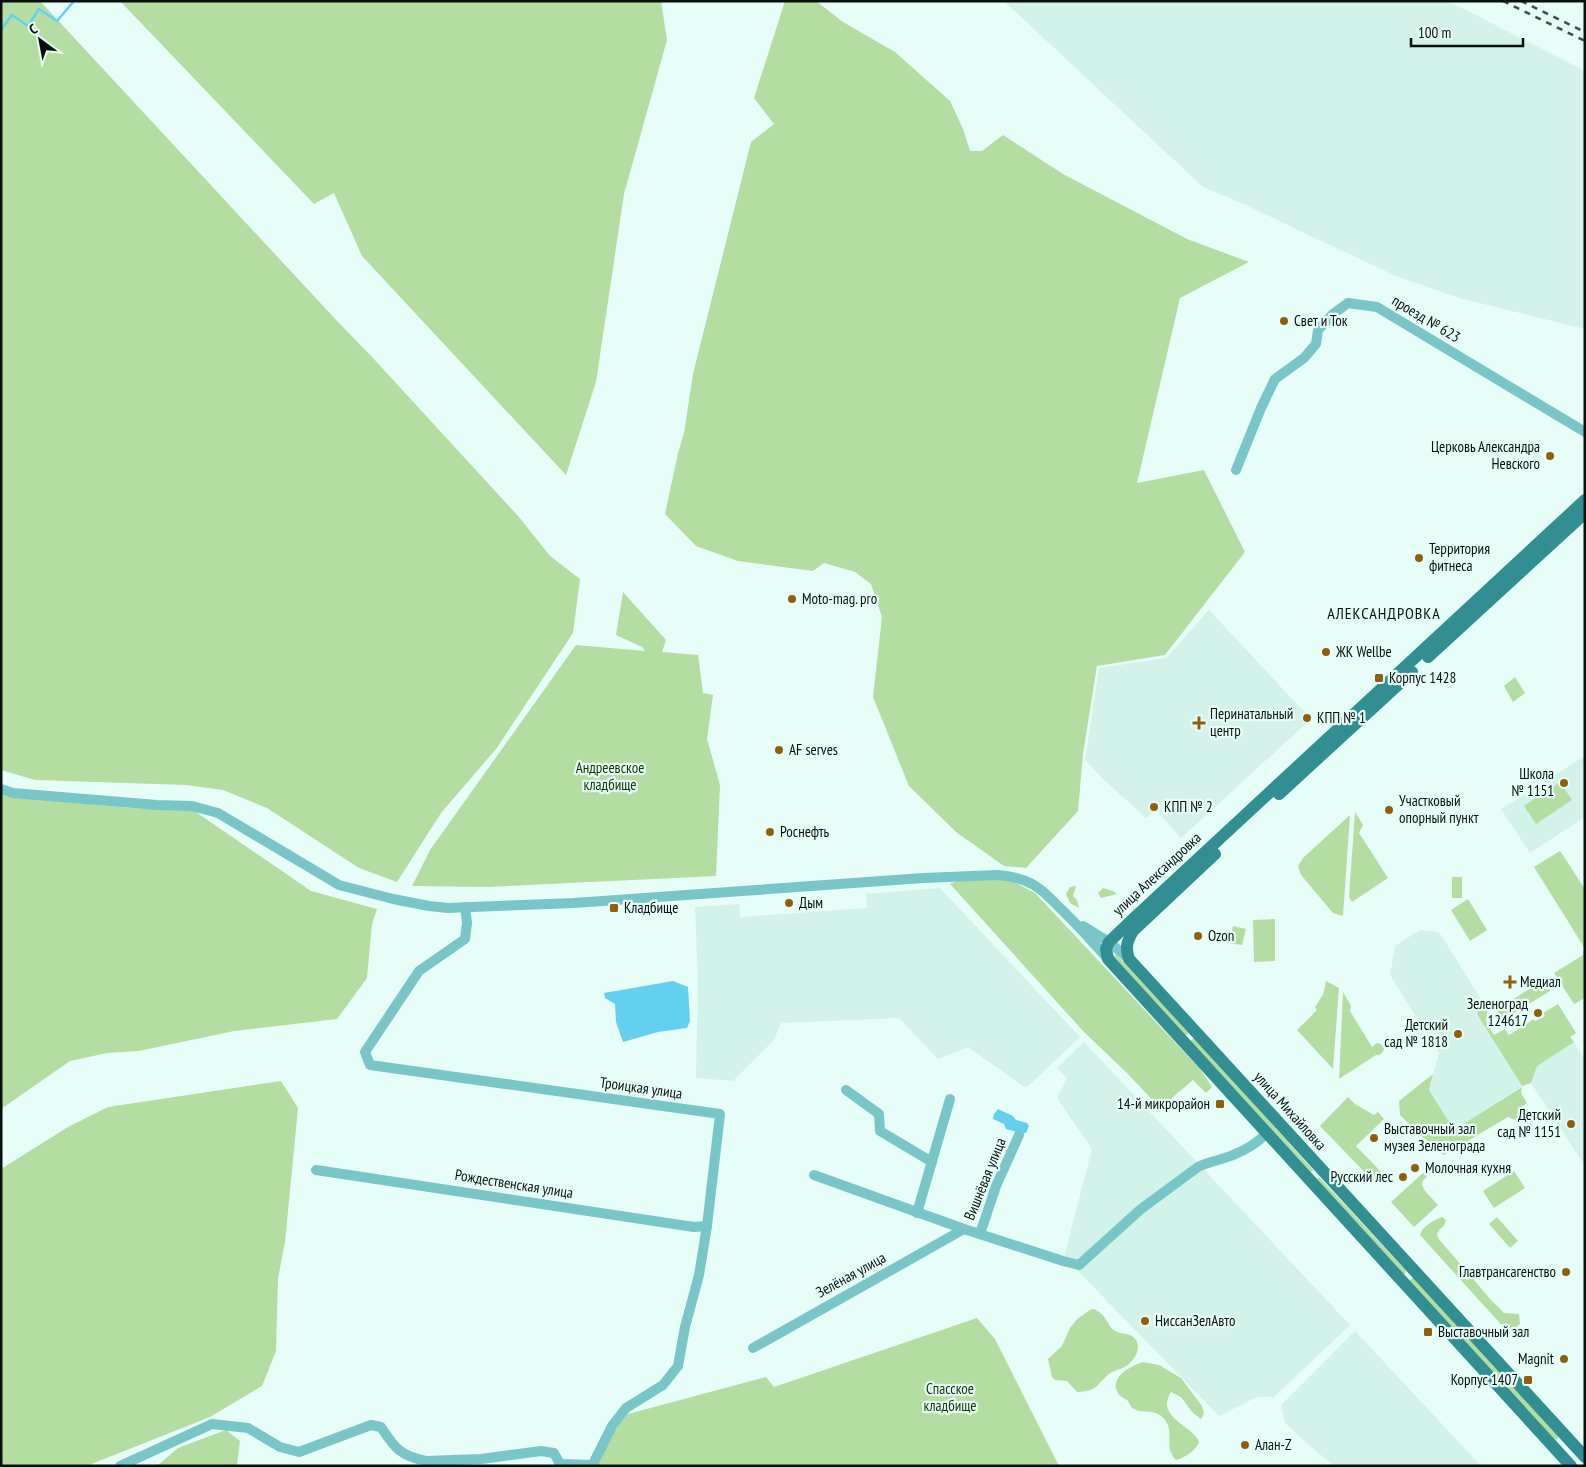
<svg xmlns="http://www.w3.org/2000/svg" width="1586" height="1467" viewBox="0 0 1586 1467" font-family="'PT Sans Narrow',sans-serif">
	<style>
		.built { fill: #d2f2ea }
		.green { fill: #b3dda1 }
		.water { fill: #63d0ef }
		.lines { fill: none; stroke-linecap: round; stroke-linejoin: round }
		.stream { stroke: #63d0ef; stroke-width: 2.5 }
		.minor { stroke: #79c6c9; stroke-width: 10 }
		.major { stroke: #318f93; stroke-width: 12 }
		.rail { stroke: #404c49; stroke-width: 2.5; stroke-dasharray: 6 6; stroke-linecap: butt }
		.poi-dot { fill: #905f0c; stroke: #e7fef8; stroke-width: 2 }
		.labels { text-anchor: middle; stroke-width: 4.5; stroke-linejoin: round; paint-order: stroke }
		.street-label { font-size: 15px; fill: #08100e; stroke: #e7fef8 }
		.poi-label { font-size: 15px; fill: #08100e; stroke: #e7fef8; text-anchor: start }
		.park-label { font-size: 15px; fill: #143201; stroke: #e7fef8 }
		.neighbourhood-label { font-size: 16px; letter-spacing: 1px; fill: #08100e; stroke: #e7fef8 }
	</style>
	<rect width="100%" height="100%" fill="#e7fef8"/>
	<g class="built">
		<polygon points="1004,1 1448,1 1585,71 1585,329 1459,298 1396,276 1302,232 1246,205 1203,187"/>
		<polygon points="1209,610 1311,719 1181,838 1156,810 1146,818 1104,780 1085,760 1099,668 1166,658"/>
		<polygon points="1585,756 1585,817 1530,853 1501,809"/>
		<polygon points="940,888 1080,1037 1026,1088 968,1047 938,1059 899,1018 781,1023 774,1040 733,1081 696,1078 698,982 695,907 739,904 740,917 867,908 866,894"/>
		<polygon points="1420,930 1439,932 1481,999 1477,1014 1522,1086 1454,1130 1429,1090 1439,1053 1390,975 1395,946"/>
		<polygon points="1084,1042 1350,1325 1274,1397 1257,1397 1219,1416 1064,1257 1092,1149 1057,1098 1067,1079 1057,1068"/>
		<polygon points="1574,1042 1585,1060 1585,1166 1531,1083 1536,1066"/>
		<polygon points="1355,1331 1481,1466 1335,1466 1312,1448 1285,1423 1281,1405"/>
	</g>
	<g class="green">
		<polygon points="1,1 40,1 338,322 372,357 519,517 550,556 580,579 573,633 496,749 441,813 397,882 359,868 267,808 223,790 186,785 35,780 1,770"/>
		<polygon points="120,1 661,1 667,40 624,194 596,382 566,475 362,256 334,193 314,204"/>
		<polygon points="785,1 816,1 843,22 895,52 950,101 963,129 970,151 982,151 1003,135 1063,174 1187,239 1249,262 1180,298 1137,483 1204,470 1245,552 1165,655 1097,666 1083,754 1078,811 1026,868 1004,866 956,832 909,786 873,697 882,617 871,584 855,572 824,563 813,571 738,561 696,546 665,514 678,453 684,433 693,374 751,142 774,124 754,98"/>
		<polygon points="623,592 666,640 662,652 698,655 703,693 713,695 707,739 720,785 716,876 489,887 412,886 430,850 576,645 645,651 642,647 616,635"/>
		<polygon points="1515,677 1525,693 1513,702 1504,686"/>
		<polygon points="1560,782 1572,800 1536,824 1524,806"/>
		<polygon points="1,795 6,796 130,808 193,810 311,891 377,909 372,924 367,978 337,1019 234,1031 139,1051 107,1053 70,1061 1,1109"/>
		<polygon points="1355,812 1363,825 1359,833 1388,878 1352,902 1349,897"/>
		<polygon points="1350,815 1343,916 1333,913 1301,875 1298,866 1303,858"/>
		<polygon points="1560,851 1585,889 1585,998 1574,1004 1554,973 1583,955 1584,947 1534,867"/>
		<rect x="1452" y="877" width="10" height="21"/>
		<polygon points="959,880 1005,880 1016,883 1035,893 1200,1069 1212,1087 1206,1093 1193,1080 1160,1108 1128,1074 1084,1032 950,884"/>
		<polygon points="1076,886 1073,896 1077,900 1079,908 1070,903 1066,894 1070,887"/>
		<polygon points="1103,888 1113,891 1117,894 1101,898 1098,893"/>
		<polygon points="1468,899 1487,930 1470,941 1451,910"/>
		<polygon points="1275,919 1275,961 1254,962 1253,920"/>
		<polygon points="1233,926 1246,929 1242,945 1229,943"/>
		<polygon points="1115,955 1117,955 1189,1033 1185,1036 1113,956"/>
		<polygon points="1543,980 1548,985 1550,991 1503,1020 1498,1013 1498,1009"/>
		<polygon points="1326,981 1339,988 1333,1069 1297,1030 1317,1010 1315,1007 1323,995"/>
		<path d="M1343 992 1351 1006 1350 1011 1372 1047 1377 1043C1384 1044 1387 1051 1379 1055H1376L1339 1079Z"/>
		<polygon points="1481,999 1488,1005 1486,1022 1494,1035 1505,1029 1509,1035 1534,1019 1535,1021 1545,1016 1543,1013 1558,1004 1576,1033 1570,1037 1574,1042 1537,1066 1531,1083 1522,1086 1477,1014"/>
		<polygon points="1194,1038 1313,1170 1311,1172 1190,1041"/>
		<polygon points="1433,1074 1429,1090 1454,1130 1522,1087 1521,1093 1527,1103 1520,1108 1527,1118 1521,1122 1508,1117 1444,1155 1417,1132 1400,1115 1399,1101"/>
		<polygon points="281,1081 298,1108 285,1242 278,1278 276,1351 262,1386 210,1417 89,1465 1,1466 1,1169 68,1127 108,1107"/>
		<polygon points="1348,1097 1355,1104 1374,1115 1378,1112 1384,1119 1356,1146 1385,1176 1376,1184 1320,1126"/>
		<polygon points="1514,1171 1525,1188 1494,1208 1483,1191"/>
		<polygon points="1423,1173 1427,1177 1423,1180 1422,1185 1425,1191 1438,1205 1414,1227 1391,1202"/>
		<polygon points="1318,1178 1320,1178 1406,1271 1405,1274 1403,1274 1317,1179"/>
		<path d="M1442 1217 1446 1220 1444 1226 1440 1229 1437 1234 1438 1238 1491 1300 1504 1313 1519 1314 1520 1324 1511 1331H1507L1420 1235C1422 1227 1433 1220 1442 1217Z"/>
		<polygon points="1497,1217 1518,1241 1510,1248 1489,1224"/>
		<polygon points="1413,1277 1558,1435 1558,1438 1557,1440 1554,1439 1409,1281"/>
		<path d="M1094 1309C1107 1315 1106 1324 1115 1331 1120 1334 1125 1333 1130 1335 1143 1341 1138 1356 1130 1363 1125 1369 1116 1369 1109 1374 1096 1385 1098 1391 1077 1392L1067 1381 1055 1380 1052 1377 1048 1359 1062 1346 1070 1328 1077 1319 1090 1310Z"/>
		<polygon points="977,1318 995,1339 1059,1466 596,1466 604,1443 628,1414 766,1377 774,1387"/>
		<path d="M1143 1362 1159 1365 1181 1378 1202 1406 1204 1413 1203 1416 1201 1419 1192 1412 1181 1397 1171 1392C1169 1395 1167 1400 1167 1403 1166 1420 1195 1429 1199 1442 1196 1450 1185 1458 1176 1460 1163 1447 1175 1433 1165 1420 1155 1407 1146 1415 1134 1409 1130 1407 1130 1403 1127 1400 1124 1398 1120 1397 1118 1393 1109 1377 1131 1366 1143 1362Z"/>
		<polygon points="226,1430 240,1441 237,1466 157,1466 178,1448"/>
	</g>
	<g class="water">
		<polygon points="673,981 688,987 690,1021 687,1028 658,1032 623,1042 616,1022 615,1004 605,998 604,993"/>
		<polygon points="998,1109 1013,1116 1016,1120 1027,1123 1029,1126 1026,1133 1021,1133 1006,1129 1004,1124 993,1119 994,1114"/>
	</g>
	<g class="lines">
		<polyline class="stream" points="1,30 12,15 28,26 39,9 57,21 74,1"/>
		<g class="minor">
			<polyline points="1236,470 1261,408 1275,379 1304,358 1316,344 1318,330 1333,314 1348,303 1377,307 1585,432"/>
			<path d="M1 789 13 793 157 805 192 806 218 813 339 885 393 899 429 906 448 908 574 903 923 878 998 875C1010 876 1021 878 1032 884 1042 889 1050 898 1058 906 1076 923 1092 941 1108 959"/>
			<polyline points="465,907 467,923 465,939 419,971 365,1052 370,1065 720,1114 707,1226 699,1275 685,1327 678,1366 663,1385 626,1408 612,1426 592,1466"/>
			<polyline points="1083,926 1109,942 1129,959"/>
			<polyline points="846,1090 879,1114 880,1131 932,1162"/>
			<polyline points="316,1170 694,1227 707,1226"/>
			<path d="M814 1175 964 1229 1063 1261 1079 1265 1141 1209 1198 1167C1210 1161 1222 1160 1233 1155 1246 1150 1257 1143 1267 1133"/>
			<polyline points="917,1213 950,1099"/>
			<polyline points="980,1234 996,1186 1019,1135"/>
			<polyline points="753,1348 964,1229"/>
			<polyline points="561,1464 592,1465"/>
			<path d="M120 1466 212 1424 248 1428 280 1447 299 1452 371 1425 381 1427C395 1448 400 1456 426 1461L481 1459 541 1451 554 1453 561 1466"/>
		</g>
		<g class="major">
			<polyline points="1428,657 1585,513"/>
			<polyline points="1279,794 1412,672"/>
			<path d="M1215 854 1133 931C1127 941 1125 948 1129 959L1585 1457"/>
			<polyline points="1571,1466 1108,959 1106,949 1109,942 1133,919 1585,500"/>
		</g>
		<g class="rail">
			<polyline points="1503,1 1585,41"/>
			<polyline points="1521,1 1585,32"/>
		</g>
	</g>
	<g class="poi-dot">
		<circle cx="1284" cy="321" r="5"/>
		<circle cx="1550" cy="456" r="5"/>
		<circle cx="1419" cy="558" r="5"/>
		<circle cx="792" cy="599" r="5"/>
		<circle cx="1326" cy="652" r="5"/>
		<rect x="1374" y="673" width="10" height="10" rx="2.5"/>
		<circle cx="1307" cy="718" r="5"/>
		<path d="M1196.5 715.5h5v5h5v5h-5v5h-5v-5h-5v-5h5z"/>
		<circle cx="779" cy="750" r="5"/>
		<circle cx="1564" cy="783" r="5"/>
		<circle cx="1154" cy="807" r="5"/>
		<circle cx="1389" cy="810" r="5"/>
		<circle cx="770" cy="832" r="5"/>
		<circle cx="789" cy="903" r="5"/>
		<rect x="609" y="903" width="10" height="10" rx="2.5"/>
		<circle cx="1198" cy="936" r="5"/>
		<path d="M1507.5 974.5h5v5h5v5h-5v5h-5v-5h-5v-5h5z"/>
		<circle cx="1538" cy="1013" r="5"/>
		<circle cx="1458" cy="1034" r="5"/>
		<rect x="1215" y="1099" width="10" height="10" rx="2.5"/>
		<circle cx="1571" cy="1124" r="5"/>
		<circle cx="1374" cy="1138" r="5"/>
		<circle cx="1415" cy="1168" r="5"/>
		<circle cx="1403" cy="1177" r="5"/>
		<circle cx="1566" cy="1272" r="5"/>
		<circle cx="1145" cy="1321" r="5"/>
		<rect x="1423" y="1327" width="10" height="10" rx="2.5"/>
		<circle cx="1564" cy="1359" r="5"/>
		<rect x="1523" y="1375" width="10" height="10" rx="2.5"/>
		<circle cx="1245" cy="1445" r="5"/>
	</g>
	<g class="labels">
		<g class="street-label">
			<text transform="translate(1426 319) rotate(31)" y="5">проезд № 623</text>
			<text transform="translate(1157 874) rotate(-43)" y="5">улица Александровка</text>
			<text transform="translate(641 1088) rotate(8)" y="5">Троицкая улица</text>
			<text transform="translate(1290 1111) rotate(48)" y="5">улица Михайловка</text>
			<text transform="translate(985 1179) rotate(-68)" y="5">Вишнёвая улица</text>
			<text transform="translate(514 1184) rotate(9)" y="5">Рождественская улица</text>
			<text transform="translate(851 1275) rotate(-29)" y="5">Зелёная улица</text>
		</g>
		<g class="poi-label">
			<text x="1294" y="326">Свет и Ток</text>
			<text x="1540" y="452" text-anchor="end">Церковь Александра<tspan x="1540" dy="17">Невского</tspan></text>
			<text x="1429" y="554">Территория<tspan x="1429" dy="17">фитнеса</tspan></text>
			<text x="802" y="604">Moto-mag. pro</text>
			<text x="1336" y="657">ЖК Wellbe</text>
			<text x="1389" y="683">Корпус 1428</text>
			<text x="1210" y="719">Перинатальный<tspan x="1210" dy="17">центр</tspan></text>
			<text x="1317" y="723">КПП № 1</text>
			<text x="789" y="755">AF serves</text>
			<text x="1554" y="779" text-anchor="end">Школа<tspan x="1554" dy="17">№ 1151</tspan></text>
			<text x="1399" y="806">Участковый<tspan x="1399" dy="17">опорный пункт</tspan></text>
			<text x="1164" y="812">КПП № 2</text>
			<text x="780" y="837">Роснефть</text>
			<text x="799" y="908">Дым</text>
			<text x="624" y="913">Кладбище</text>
			<text x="1208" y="941">Ozon</text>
			<text x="1520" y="987">Медиал</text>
			<text x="1528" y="1009" text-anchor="end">Зеленоград<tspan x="1528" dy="17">124617</tspan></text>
			<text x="1448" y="1030" text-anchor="end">Детский<tspan x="1448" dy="17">сад № 1818</tspan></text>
			<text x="1210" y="1109" text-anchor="end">14-й микрорайон</text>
			<text x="1561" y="1120" text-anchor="end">Детский<tspan x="1561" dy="17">сад № 1151</tspan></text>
			<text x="1384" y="1134">Выставочный зал<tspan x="1384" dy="17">музея Зеленограда</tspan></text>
			<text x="1425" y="1173">Молочная кухня</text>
			<text x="1393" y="1182" text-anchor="end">Русский лес</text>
			<text x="1556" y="1277" text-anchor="end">Главтрансагенство</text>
			<text x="1155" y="1326">НиссанЗелАвто</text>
			<text x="1438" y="1337">Выставочный зал</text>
			<text x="1554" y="1364" text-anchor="end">Magnit</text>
			<text x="1518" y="1385" text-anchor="end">Корпус 1407</text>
			<text x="1255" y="1450">Алан-Z</text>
		</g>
		<g class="park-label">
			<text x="610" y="773">Андреевское<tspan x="610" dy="17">кладбище</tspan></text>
			<text x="950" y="1394">Спасское<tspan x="950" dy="17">кладбище</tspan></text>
		</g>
		<g class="neighbourhood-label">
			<text x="1384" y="619">АЛЕКСАНДРОВКА</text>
		</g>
	</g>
	<rect width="1586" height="1467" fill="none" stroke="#08100e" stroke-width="5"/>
	<g transform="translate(40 40) rotate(328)" stroke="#e7fef8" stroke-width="4" paint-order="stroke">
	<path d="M0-4L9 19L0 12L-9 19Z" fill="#08100e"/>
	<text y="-8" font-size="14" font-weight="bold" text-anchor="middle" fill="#08100e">С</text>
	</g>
	<path d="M1411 38v8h112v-8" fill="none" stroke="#08100e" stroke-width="2.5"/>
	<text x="1418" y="38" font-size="15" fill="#08100e" stroke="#e7fef8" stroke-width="4" paint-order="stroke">100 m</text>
</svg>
